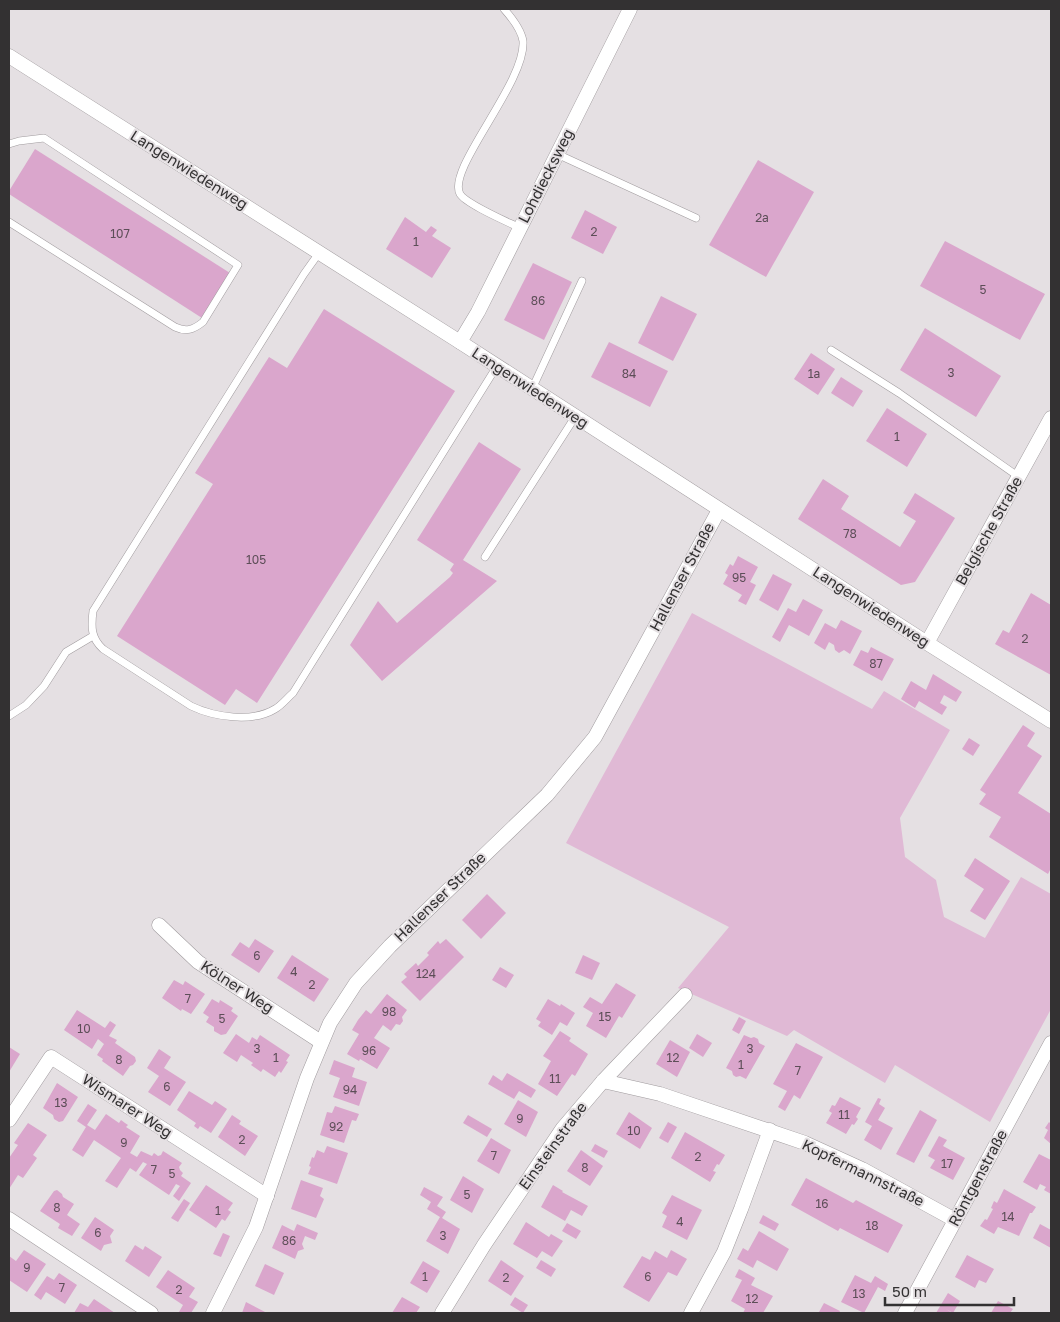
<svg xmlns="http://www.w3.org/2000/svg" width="1060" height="1322" viewBox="0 0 1060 1322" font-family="'Golos Text',sans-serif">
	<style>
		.green { fill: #e0b9d5 }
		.building { fill: #daa6cc }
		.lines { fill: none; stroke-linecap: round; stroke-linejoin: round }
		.lane-casing { stroke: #a09b9e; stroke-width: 8 }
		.street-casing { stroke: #a09b9e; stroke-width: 15 }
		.lane { stroke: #fff; stroke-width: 7 }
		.street { stroke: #fff; stroke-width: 14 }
		.labels { text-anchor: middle; stroke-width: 4; stroke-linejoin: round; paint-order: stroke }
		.number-label { font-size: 12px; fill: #5d4e58 }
		.street-label { font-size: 15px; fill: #333132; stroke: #e5e0e3 }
	</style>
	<rect width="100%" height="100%" fill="#e5e0e3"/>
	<polygon class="green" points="692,613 872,709 884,691 950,730 900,818 905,857 936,880 944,917 985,938 1021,877 1051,894 1051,1009 990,1122 895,1065 885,1083 794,1030 787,1036 678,988 729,927 566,843"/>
	<g class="building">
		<polygon points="35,149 230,273 202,318 9,194 9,191"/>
		<polygon points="758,160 814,192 766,277 709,245"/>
		<polygon points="585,210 617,227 603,254 571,238"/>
		<polygon points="405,217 426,232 431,226 437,230 432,236 451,248 432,278 386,249"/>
		<polygon points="945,241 1045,294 1020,340 920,286"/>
		<polygon points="533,263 572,282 544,340 504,320"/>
		<polygon points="661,296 697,314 673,361 638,343"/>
		<polygon points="324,309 455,391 257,703 236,689 225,705 117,636 213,484 195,473 269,357 287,368"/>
		<polygon points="925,328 1001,376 976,417 900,370"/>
		<polygon points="609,342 668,371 650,407 591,377"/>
		<polygon points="811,353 835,369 818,395 794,379"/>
		<polygon points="841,377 863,391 853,407 831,393"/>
		<polygon points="887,408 927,434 907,467 866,441"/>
		<polygon points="479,442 521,469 463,560 497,581 382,681 350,645 378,601 397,623 450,577 453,573 450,570 454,564 417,540"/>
		<polygon points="823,479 849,496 841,509 900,547 916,521 903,513 915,493 955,518 915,582 901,585 798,519"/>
		<polygon points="738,556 758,567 750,582 756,585 746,605 738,601 742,595 723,584 728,575 725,573 730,564 733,566"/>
		<polygon points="773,574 792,584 778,611 759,600"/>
		<polygon points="1031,593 1051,605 1051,675 995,644 1003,630 1009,633"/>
		<polygon points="803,599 823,610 809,636 789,625 780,642 772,637 788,608 796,612"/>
		<polygon points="841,620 862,631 850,654 844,650 839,653 835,650 834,645 829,642 825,650 814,643 825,623 836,629"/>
		<polygon points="871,647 894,659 882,681 853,665 861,650 868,653"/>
		<polygon points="933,674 962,692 956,702 944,695 940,703 947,707 942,715 919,701 915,708 901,699 911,681 926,690"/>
		<polygon points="1023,725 1035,733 1027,746 1042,756 1018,793 1051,814 1051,868 1048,874 989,837 1001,817 979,804 986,794 980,790"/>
		<polygon points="969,738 980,745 973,756 962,749"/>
		<polygon points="975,858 1010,881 985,920 970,911 984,889 964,876"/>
		<polygon points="487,894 506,913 481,939 462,920"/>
		<polygon points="255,939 274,951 259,973 231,955 240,942 249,948"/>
		<polygon points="446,939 464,957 420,1001 401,982 407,977 404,974 416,963 418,966 429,955 427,953 438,941 440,944"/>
		<polygon points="292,955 329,979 314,1002 277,978"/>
		<polygon points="583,955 600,963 592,980 575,973"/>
		<polygon points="500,967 514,975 506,988 492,980"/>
		<polygon points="174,980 183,985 185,981 205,994 191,1014 182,1009 181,1011 162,998"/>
		<polygon points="616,983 636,995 622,1018 619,1016 606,1038 586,1026 593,1013 583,1007 590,997 602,1004"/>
		<polygon points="387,994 407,1010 402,1017 403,1021 400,1025 396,1024 391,1031 383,1025 374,1038 390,1048 377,1069 360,1059 359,1061 347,1054 359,1034 352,1030 358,1020 366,1010 371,1014"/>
		<polygon points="212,999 219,1003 220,1000 233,1008 231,1011 238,1016 226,1034 221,1035 214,1031 214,1027 206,1022 209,1017 203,1013"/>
		<polygon points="548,999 560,1006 561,1004 575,1013 567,1026 560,1022 552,1035 538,1026 541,1022 536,1019"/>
		<polygon points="77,1010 105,1028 110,1021 116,1025 109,1036 117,1040 115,1043 135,1057 136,1061 133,1065 130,1066 123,1076 102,1061 103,1059 97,1055 104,1044 98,1039 92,1049 64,1030"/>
		<polygon points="739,1017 746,1021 739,1034 732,1030"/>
		<polygon points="560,1031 571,1038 569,1041 588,1054 575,1076 572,1074 557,1096 538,1084 551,1061 543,1056"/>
		<polygon points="236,1034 249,1043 252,1037 257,1040 260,1035 290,1055 286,1061 288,1062 281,1073 279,1071 275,1077 263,1069 261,1072 251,1065 253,1063 241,1055 237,1062 223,1053"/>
		<polygon points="697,1034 712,1043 703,1057 689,1048"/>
		<polygon points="744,1035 751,1038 754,1037 758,1039 759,1043 765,1046 746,1079 740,1076 736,1077 733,1075 732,1071 726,1068"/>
		<polygon points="670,1040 690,1052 677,1077 656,1064"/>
		<polygon points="796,1043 823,1057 800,1099 794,1095 785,1111 778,1107 787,1091 773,1084"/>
		<polygon points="9,1047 20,1054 9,1072"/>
		<polygon points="159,1049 171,1057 164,1068 186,1082 170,1106 148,1092 159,1076 147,1068"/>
		<polygon points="334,1060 355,1068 352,1077 367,1082 359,1106 333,1097 340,1078 329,1074"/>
		<polygon points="507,1073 536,1090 531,1098 519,1091 514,1099 488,1084 493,1075 502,1081"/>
		<polygon points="57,1083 78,1097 63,1121 59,1122 54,1119 53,1115 43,1108"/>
		<polygon points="189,1091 212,1105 215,1101 227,1109 211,1133 200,1126 198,1129 194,1126 196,1123 177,1110"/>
		<polygon points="840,1097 861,1108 856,1117 858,1119 854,1125 852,1124 846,1134 826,1123 832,1113 829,1111 832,1105 835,1106"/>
		<polygon points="878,1098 881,1099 879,1104 885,1108 878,1120 893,1128 881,1150 864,1140 872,1126 865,1122"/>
		<polygon points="518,1100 538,1112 526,1137 504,1124"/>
		<polygon points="88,1104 97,1110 87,1125 95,1130 106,1114 119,1123 121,1120 125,1123 128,1125 126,1127 140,1136 130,1153 137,1157 141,1151 152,1156 154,1153 158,1156 161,1155 163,1151 182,1163 179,1167 180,1170 183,1173 181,1176 191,1183 179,1201 173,1196 180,1186 176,1184 169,1195 139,1175 147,1164 143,1162 136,1172 130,1168 117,1188 105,1181 121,1158 94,1140 83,1157 72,1150 86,1127 77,1121"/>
		<polygon points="335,1106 359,1114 356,1121 352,1120 344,1143 320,1135 327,1112 332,1113"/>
		<polygon points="920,1110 937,1120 914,1163 896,1154"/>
		<polygon points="629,1112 652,1128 640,1149 616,1134"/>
		<polygon points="232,1115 241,1121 239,1124 258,1136 245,1156 218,1137"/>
		<polygon points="468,1115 492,1129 487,1137 463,1123"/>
		<polygon points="668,1122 677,1127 668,1143 659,1138"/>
		<polygon points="1049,1122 1051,1124 1051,1144 1044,1138 1048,1130 1045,1128"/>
		<polygon points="28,1123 47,1135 33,1155 37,1158 23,1178 18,1175 9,1189 9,1158 18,1145 14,1143"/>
		<polygon points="685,1132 725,1155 719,1165 717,1164 713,1171 716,1172 710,1182 671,1158"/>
		<polygon points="939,1136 947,1140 943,1146 965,1158 953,1180 930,1168 935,1160 928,1156"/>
		<polygon points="491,1138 511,1150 499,1174 477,1161"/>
		<polygon points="595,1144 608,1151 604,1158 591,1151"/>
		<polygon points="327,1146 348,1153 337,1184 308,1174 311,1167 309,1166 312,1157 314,1158 317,1150 324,1153"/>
		<polygon points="581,1150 603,1166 590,1186 567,1171"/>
		<polygon points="1039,1154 1051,1160 1051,1194 1044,1190 1046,1187 1040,1184 1037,1190 1023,1182"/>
		<polygon points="463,1176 484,1189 472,1213 450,1200"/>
		<polygon points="806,1178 853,1203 856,1200 903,1225 888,1253 840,1228 838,1231 791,1205"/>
		<polygon points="301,1180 323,1188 320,1196 324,1199 316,1218 291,1209"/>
		<polygon points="206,1185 233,1203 228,1210 231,1212 225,1221 222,1219 216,1228 189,1210"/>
		<polygon points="553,1185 563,1191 562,1192 588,1206 582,1216 571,1210 565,1221 541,1207"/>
		<polygon points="424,1187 443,1197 437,1206 446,1212 442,1218 460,1229 448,1254 426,1241 440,1217 427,1209 431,1202 420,1195"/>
		<polygon points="1004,1189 1036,1207 1032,1213 1030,1213 1019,1236 998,1227 994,1234 980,1226 985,1219 987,1220 993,1209 991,1208 994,1201 997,1203"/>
		<polygon points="57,1190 62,1194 63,1197 74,1204 67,1215 80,1224 72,1236 58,1228 60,1224 40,1211 54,1191"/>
		<polygon points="672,1195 702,1210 687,1240 662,1227 667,1216 662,1213"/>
		<polygon points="184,1199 190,1203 178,1222 171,1218"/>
		<polygon points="763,1215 779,1224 775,1231 759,1223"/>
		<polygon points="95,1217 114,1230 110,1236 112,1243 104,1245 101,1251 81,1238"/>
		<polygon points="526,1222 549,1237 551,1234 563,1241 552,1257 542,1251 537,1258 513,1244"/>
		<polygon points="567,1223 581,1231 576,1239 562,1231"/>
		<polygon points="297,1224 318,1233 315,1240 305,1236 302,1244 304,1249 298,1251 295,1259 272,1248 282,1225 294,1231"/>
		<polygon points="1040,1224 1051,1230 1051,1248 1033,1238"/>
		<polygon points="759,1231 789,1249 777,1271 757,1260 753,1268 737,1259 743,1248 748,1251"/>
		<polygon points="223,1233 230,1236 221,1257 213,1254"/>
		<polygon points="135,1245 143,1250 145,1246 162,1257 149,1277 125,1261"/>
		<polygon points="24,1250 46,1264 27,1292 9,1280 9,1256 16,1261"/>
		<polygon points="671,1250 687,1259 677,1276 668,1272 649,1302 623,1287 642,1256 650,1260 655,1251 667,1258"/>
		<polygon points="967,1255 994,1269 986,1283 979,1280 975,1288 955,1277"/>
		<polygon points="501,1260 524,1276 511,1296 488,1281"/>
		<polygon points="541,1260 556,1269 551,1277 536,1268"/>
		<polygon points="423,1261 440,1271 427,1293 410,1283"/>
		<polygon points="265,1264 284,1273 274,1295 255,1286"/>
		<polygon points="739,1269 755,1278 751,1285 773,1296 763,1313 743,1313 745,1309 731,1301 742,1280 735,1277"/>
		<polygon points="168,1270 195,1288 189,1297 198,1302 191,1313 182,1313 179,1312 183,1305 156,1287"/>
		<polygon points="59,1273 77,1285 65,1304 46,1292 41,1300 34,1295 47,1276 54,1280"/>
		<polygon points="855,1275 871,1283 875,1276 888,1284 885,1291 878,1287 864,1313 841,1302"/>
		<polygon points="948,1293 960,1301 953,1313 946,1309 952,1313 936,1313"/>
		<polygon points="402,1297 420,1307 416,1313 392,1313"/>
		<polygon points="515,1297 528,1305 523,1313 510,1305"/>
		<polygon points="94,1299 115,1313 74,1313 80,1303 88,1307"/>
		<polygon points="998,1301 1013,1309 1010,1313 991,1313"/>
		<polygon points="246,1302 267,1313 242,1313"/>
		<polygon points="824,1303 840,1311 839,1313 822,1313 819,1312"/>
	</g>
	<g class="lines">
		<defs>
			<g id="lane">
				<path d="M504 9C512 18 521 29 523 41 526 83 446 169 460 194 466 204 508 222 520 228"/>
				<path d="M9 144 19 141 44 138 238 265 203 322C193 330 186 332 175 327L9 222"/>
				<polyline points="557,154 696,218"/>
				<path d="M319 253 304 274 93 611C91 627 91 638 103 649L191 706C214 717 252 723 275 709 282 705 287 698 293 693L497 366"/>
				<polyline points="831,350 899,393 1019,477"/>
				<polyline points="532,389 582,281"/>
				<polyline points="485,557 575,417"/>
				<polyline points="9,716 26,705 44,686 66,652 93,636"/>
			</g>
			<g id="street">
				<polyline points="9,56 460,342 927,643 1051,721"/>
				<polyline points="460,342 478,312 630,9"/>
				<polyline points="927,643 1051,418"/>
				<polyline points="159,925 198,962 321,1042"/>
				<polyline points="603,1081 660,1094 805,1143 862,1169 955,1220"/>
				<polyline points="9,1120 51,1057 267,1196"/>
				<polyline points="9,1219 151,1313"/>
				<polyline points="213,1313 256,1227 307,1078 330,1023 356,983 390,946 547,795 595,737 719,510"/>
				<polyline points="442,1313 484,1245 563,1128 603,1081 685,995"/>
				<polyline points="691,1313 724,1252 741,1209 770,1130"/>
				<polyline points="905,1313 1051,1043"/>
			</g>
		</defs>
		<use href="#lane" class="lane-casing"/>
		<use href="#street" class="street-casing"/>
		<use href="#lane" class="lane"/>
		<use href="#street" class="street"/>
	</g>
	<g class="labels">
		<g class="number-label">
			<text x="762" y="222">2a</text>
			<text x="594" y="236">2</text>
			<text x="120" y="238">107</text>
			<text x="416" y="246">1</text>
			<text x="983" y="294">5</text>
			<text x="538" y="305">86</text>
			<text x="951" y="377">3</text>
			<text x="629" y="378">84</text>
			<text x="814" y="378">1a</text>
			<text x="897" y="441">1</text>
			<text x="850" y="538">78</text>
			<text x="256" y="564">105</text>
			<text x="739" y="582">95</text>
			<text x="1025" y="643">2</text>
			<text x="876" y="668">87</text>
			<text x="257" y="960">6</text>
			<text x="294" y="976">4</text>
			<text x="426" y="978">124</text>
			<text x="312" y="989">2</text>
			<text x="188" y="1003">7</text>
			<text x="389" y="1016">98</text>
			<text x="605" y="1021">15</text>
			<text x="222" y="1023">5</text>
			<text x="84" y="1033">10</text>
			<text x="257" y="1053">3</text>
			<text x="750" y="1053">3</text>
			<text x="369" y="1055">96</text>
			<text x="276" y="1062">1</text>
			<text x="673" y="1062">12</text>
			<text x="119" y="1064">8</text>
			<text x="741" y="1069">1</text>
			<text x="798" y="1075">7</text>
			<text x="555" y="1083">11</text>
			<text x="167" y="1091">6</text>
			<text x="350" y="1094">94</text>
			<text x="61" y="1107">13</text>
			<text x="844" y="1119">11</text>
			<text x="520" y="1123">9</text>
			<text x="336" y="1131">92</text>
			<text x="634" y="1135">10</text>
			<text x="242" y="1144">2</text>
			<text x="124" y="1147">9</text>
			<text x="494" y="1160">7</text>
			<text x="698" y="1161">2</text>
			<text x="947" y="1168">17</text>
			<text x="585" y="1172">8</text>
			<text x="154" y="1174">7</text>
			<text x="172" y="1178">5</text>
			<text x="467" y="1199">5</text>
			<text x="822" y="1208">16</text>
			<text x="57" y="1212">8</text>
			<text x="218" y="1215">1</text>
			<text x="1008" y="1221">14</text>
			<text x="680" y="1226">4</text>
			<text x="872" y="1230">18</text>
			<text x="98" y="1237">6</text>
			<text x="443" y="1240">3</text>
			<text x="289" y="1245">86</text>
			<text x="27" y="1272">9</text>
			<text x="425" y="1281">1</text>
			<text x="648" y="1281">6</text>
			<text x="506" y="1282">2</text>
			<text x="62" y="1292">7</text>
			<text x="179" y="1294">2</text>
			<text x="859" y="1298">13</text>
			<text x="752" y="1303">12</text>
		</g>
		<g class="street-label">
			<text transform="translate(189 170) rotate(32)" y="5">Langenwiedenweg</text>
			<text transform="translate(546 176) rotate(-63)" y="5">Lohdiecksweg</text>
			<text transform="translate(530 388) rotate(33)" y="5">Langenwiedenweg</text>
			<text transform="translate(989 531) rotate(-61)" y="5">Belgische Straße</text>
			<text transform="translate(682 577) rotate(-62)" y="5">Hallenser Straße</text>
			<text transform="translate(871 607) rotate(33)" y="5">Langenwiedenweg</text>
			<text transform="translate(440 897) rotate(-44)" y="5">Hallenser Straße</text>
			<text transform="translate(237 987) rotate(33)" y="5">Kölner Weg</text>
			<text transform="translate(127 1106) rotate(33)" y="5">Wismarer Weg</text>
			<text transform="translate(553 1146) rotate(-54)" y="5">Einsteinstraße</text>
			<text transform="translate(863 1173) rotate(26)" y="5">Kopfermannstraße</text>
			<text transform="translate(978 1178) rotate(-62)" y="5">Röntgenstraße</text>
		</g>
	</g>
	<rect width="1060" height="1322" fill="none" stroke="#333132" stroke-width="20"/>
	<path d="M885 1297v8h129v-8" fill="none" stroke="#333132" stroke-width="2.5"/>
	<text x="892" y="1297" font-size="15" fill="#333132" stroke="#e5e0e3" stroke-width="4" paint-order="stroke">50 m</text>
</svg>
